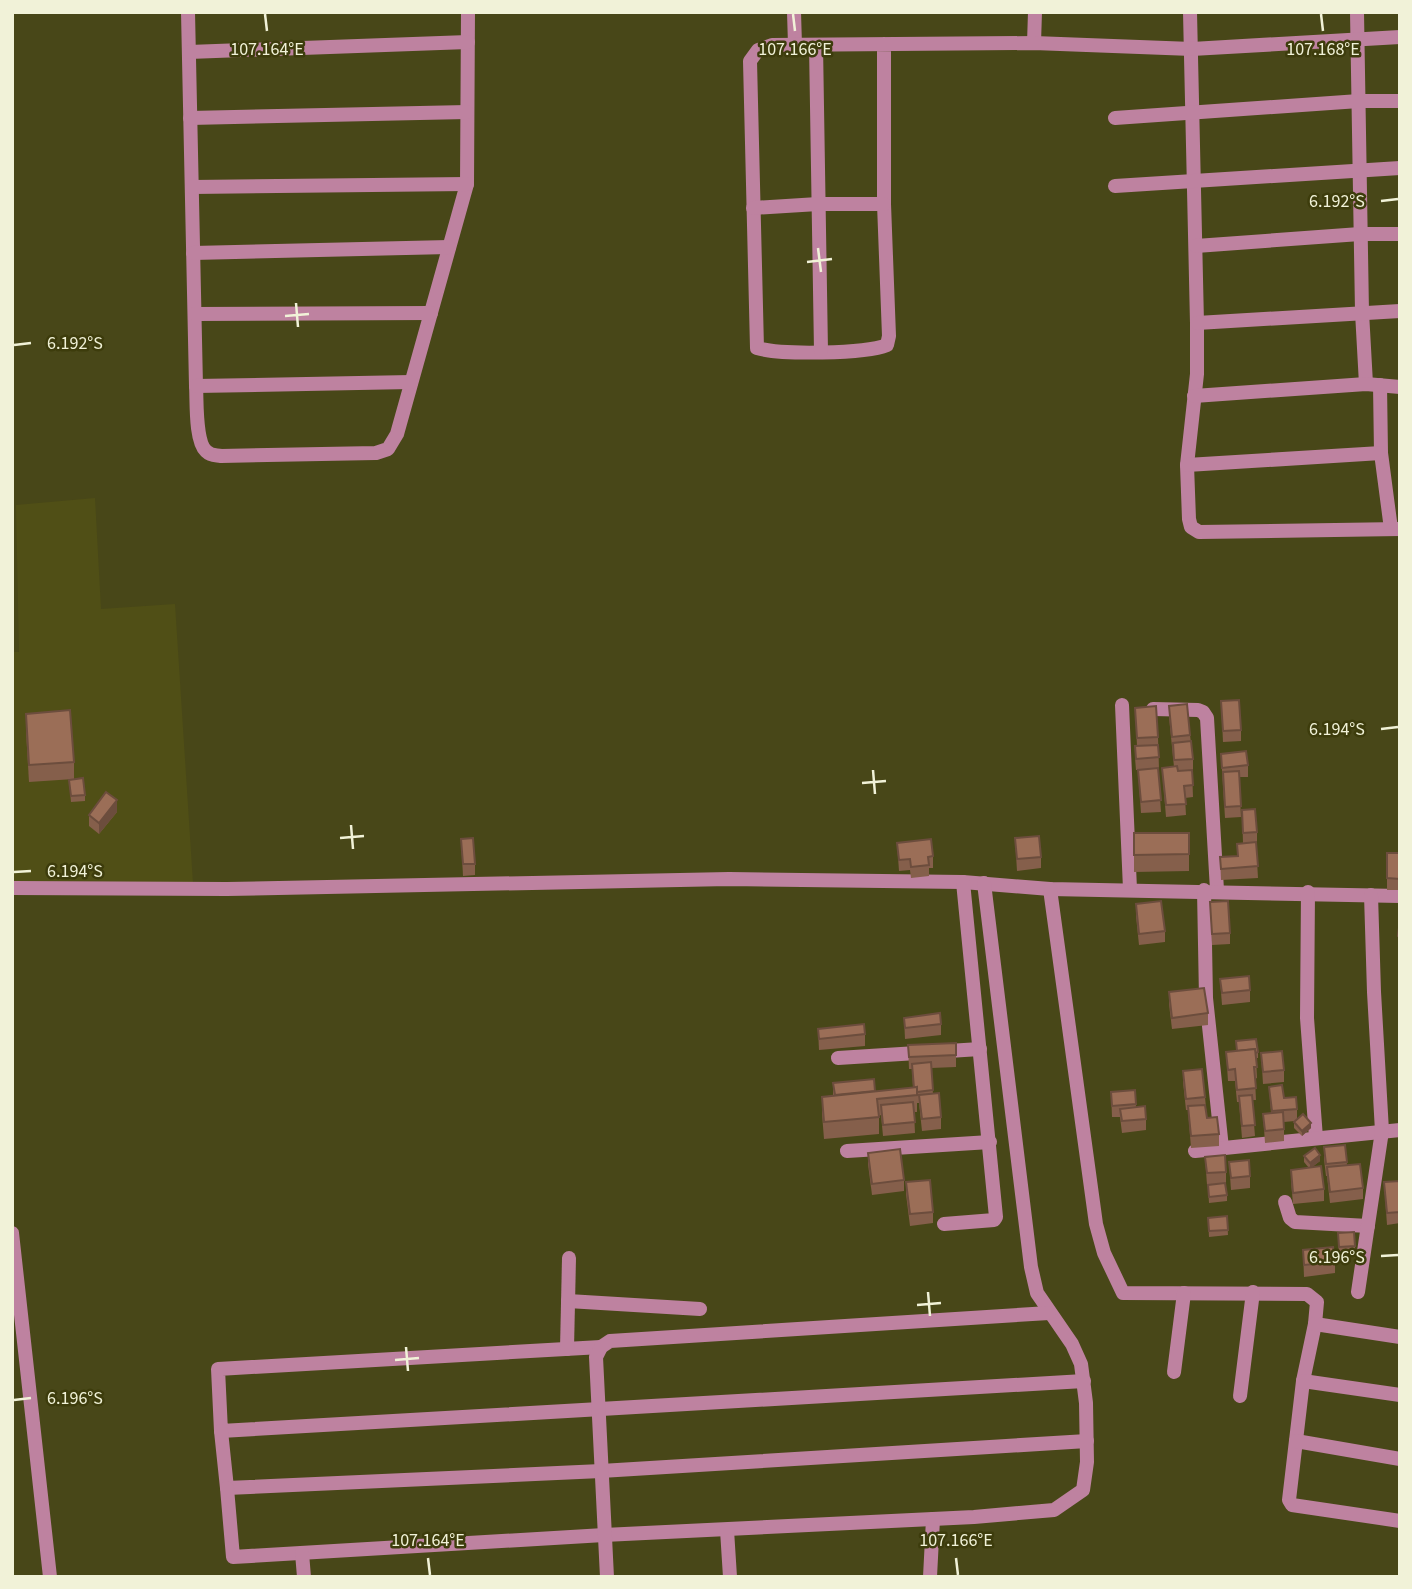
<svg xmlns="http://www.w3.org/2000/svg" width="1412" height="1589" viewBox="0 0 1412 1589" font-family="'Source Sans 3',sans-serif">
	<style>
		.built { fill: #504f16 }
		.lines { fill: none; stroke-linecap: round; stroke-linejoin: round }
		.minor { stroke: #be82a0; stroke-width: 14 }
		.wall { fill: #855f4b }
		.shaded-wall { fill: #6c4d3d }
		.building { fill: #9b6e57; stroke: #6c4d3d; stroke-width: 2 }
		.ticks { fill: none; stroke: #f1f2d8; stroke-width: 2.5 }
		.ticks-label { font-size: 18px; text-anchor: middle; fill: #f1f2d8; stroke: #3d3c0c; stroke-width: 5; stroke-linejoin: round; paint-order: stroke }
	</style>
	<rect width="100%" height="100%" fill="#484718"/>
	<polygon class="built" points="95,498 101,609 175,604 193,883 12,883 12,652 19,652 16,505"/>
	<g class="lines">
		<g class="minor">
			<path d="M188 12 196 386C197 401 195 441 206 451 211 456 215 455 221 456L376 453 388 449 397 434 467 184 468 12"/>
			<polyline points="794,12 795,45"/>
			<polyline points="1190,12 1197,323 1197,374 1187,465 1189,519 1191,527 1199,532 1400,529"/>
			<polyline points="1357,12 1362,312 1366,384"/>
			<polyline points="1034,43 1035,12"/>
			<path d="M884 44V204L889 336 887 345C865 354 780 355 757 348L750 61 758 50 772 45 1034 43 1192 49 1400 37"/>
			<polyline points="816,45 821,351"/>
			<polyline points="189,52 468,42"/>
			<polyline points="190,118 467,112"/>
			<polyline points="1115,118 1359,101 1400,101"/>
			<polyline points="1115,186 1400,168"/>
			<polyline points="192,187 467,184"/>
			<polyline points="753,208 818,204 884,204"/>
			<polyline points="1196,246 1360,234 1400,234"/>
			<polyline points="193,253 449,247"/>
			<polyline points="195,314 431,313"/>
			<polyline points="1197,323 1400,311"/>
			<polyline points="1380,385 1381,453 1391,529"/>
			<polyline points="196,386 411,382"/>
			<polyline points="1194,396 1366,384 1400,387"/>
			<polyline points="1187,465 1381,453"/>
			<polyline points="1122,705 1130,889"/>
			<polyline points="1153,709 1198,710 1203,712 1207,718 1217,890"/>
			<polyline points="12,888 227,889 729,879 963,882 1050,889 1400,896"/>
			<polyline points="1050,889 1096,1224 1104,1253 1123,1293 1307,1294 1317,1302 1315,1324 1303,1381 1289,1500 1292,1505 1400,1521"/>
			<polyline points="1204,890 1206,998 1222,1148"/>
			<polyline points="1308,892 1307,1018 1316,1138"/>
			<polyline points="838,1058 980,1049"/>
			<polyline points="847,1151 990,1142"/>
			<polyline points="1195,1151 1400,1130"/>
			<polyline points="1285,1202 1290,1218 1295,1222 1368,1226"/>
			<polyline points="944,1224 994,1220 996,1217 963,882"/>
			<polyline points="12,1233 50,1577"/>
			<polyline points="1358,1292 1382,1131 1374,992 1371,895"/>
			<polyline points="568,1301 700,1309"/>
			<polyline points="1315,1324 1400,1337"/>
			<polyline points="601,1347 218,1369 221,1431 1084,1381"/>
			<polyline points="567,1349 569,1258"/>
			<polyline points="1174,1372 1184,1293"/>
			<polyline points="1303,1381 1400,1395"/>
			<polyline points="1240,1396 1253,1292"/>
			<polyline points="221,1431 227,1488 601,1471 1087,1441"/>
			<polyline points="1296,1441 1400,1459"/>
			<polyline points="227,1488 233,1557 604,1535 974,1517 1054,1510 1083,1490 1087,1462 1086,1403 1081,1364 1072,1344 1037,1293 1031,1267 984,883"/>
			<polyline points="727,1530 730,1577"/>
			<polyline points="302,1553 304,1577"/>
			<polyline points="607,1577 596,1357 601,1347 610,1341 1049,1313"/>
			<polyline points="930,1577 933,1519"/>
		</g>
	</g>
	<g class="wall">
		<polygon points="1221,701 1241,730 1241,741 1223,742"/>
		<polygon points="1169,706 1190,735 1193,759 1193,770 1192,770 1193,797 1185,798 1186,815 1166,817 1162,768 1174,767 1169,717"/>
		<polygon points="1135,708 1158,737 1159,769 1158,769 1161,812 1141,813 1138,770 1136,770 1135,758 1135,746 1137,746"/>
		<polygon points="26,714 74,762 74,779 29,782 26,731"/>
		<polygon points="1221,754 1248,765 1248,777 1239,777 1241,817 1225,818"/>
		<polygon points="69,780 85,795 85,801 71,802"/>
		<polygon points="1242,810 1257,832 1257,843 1256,843 1258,878 1221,880 1220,857 1237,856 1237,844 1243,843"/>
		<polygon points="117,812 99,834 89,826 89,815"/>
		<polygon points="1134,833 1189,833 1189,871 1134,872"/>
		<polygon points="1015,838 1041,857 1041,868 1017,871"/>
		<polygon points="461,839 475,864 475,875 463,876"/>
		<polygon points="897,843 933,856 933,868 929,868 929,876 911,878 910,870 899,871"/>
		<rect x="1387" y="853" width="13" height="37"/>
		<polygon points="1210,902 1230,933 1230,944 1212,945"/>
		<polygon points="1136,904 1165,931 1165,942 1139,945 1136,916"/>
		<polygon points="1400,919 1400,948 1398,948"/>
		<polygon points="1220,979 1250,990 1250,1002 1222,1005"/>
		<polygon points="1169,992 1208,1013 1208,1025 1172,1029 1169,1004"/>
		<polygon points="904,1018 941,1024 941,1035 905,1039"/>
		<polygon points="818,1029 865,1034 865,1046 819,1050"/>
		<polygon points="1236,1041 1258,1052 1258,1058 1256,1058 1257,1078 1255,1079 1256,1100 1252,1100 1255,1136 1242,1138 1239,1102 1237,1102 1235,1081 1228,1081 1226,1052 1237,1051"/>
		<polygon points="956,1043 956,1067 931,1068 933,1094 941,1117 941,1129 922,1131 919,1103 917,1103 917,1112 914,1112 915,1133 883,1136 881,1115 879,1116 879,1134 824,1139 822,1114 822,1097 833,1095 833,1083 875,1091 913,1088 912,1069 909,1069 908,1045"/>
		<polygon points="1261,1053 1284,1070 1284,1082 1263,1084"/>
		<polygon points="1183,1071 1205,1097 1207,1118 1219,1134 1219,1146 1191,1148 1188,1110 1186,1110 1183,1082"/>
		<polygon points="1269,1087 1297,1109 1297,1119 1311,1128 1302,1136 1294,1128 1294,1122 1295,1121 1284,1122 1284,1141 1265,1143 1263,1114 1271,1113"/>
		<polygon points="1135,1090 1136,1107 1146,1119 1146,1130 1122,1133 1120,1117 1112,1117 1111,1092"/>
		<polygon points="1345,1145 1347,1165 1363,1188 1363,1199 1330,1203 1327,1176 1326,1176 1324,1159 1324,1147"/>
		<polygon points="868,1153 904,1180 904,1191 872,1195 868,1164"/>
		<polygon points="1304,1156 1320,1161 1312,1167 1324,1189 1324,1201 1293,1204 1291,1181 1291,1170 1309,1168 1304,1162"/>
		<polygon points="1205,1157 1226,1172 1226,1183 1207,1185"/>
		<polygon points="1229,1162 1250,1176 1250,1188 1231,1190"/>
		<polygon points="1400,1181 1400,1223 1387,1225 1384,1182"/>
		<polygon points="906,1182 933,1212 933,1223 910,1226 906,1194"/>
		<polygon points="1208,1185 1227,1195 1227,1201 1209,1203"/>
		<polygon points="1227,1216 1228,1235 1209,1237 1208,1218"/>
		<polygon points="1338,1239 1355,1246 1355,1251 1339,1253"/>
		<polygon points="1303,1250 1335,1262 1335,1273 1304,1277"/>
	</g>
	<g class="shaded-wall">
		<polygon points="117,800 117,812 99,834 99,823"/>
		<polygon points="1311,1123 1311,1128 1302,1136 1302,1131"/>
		<polygon points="1320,1155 1320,1161 1310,1169 1310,1163"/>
	</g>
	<g class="building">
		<polygon points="1239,700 1241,730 1223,731 1221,701"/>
		<polygon points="1187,704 1190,735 1172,737 1169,706"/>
		<polygon points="1156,706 1158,737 1137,738 1135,708"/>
		<polygon points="70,710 74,762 29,765 26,714"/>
		<polygon points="1191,741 1193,759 1174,760 1173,743"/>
		<polygon points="1158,745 1159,757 1136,759 1135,746"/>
		<polygon points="1246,751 1248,765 1222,768 1221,754"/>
		<polygon points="1177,766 1178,771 1192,770 1193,785 1184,786 1186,804 1166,805 1162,768"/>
		<polygon points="1158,768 1161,800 1141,802 1138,770"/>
		<polygon points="1239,771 1241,806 1225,807 1223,772"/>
		<polygon points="83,778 85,795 71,796 69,780"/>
		<polygon points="106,792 117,800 99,823 89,815"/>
		<polygon points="1255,809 1257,832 1243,833 1242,810"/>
		<polygon points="1134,833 1189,833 1189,854 1134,855"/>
		<polygon points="1039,836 1041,857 1017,859 1015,838"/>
		<polygon points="473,838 475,864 463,864 461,839"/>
		<polygon points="931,839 933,856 928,857 929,865 911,867 910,859 899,860 897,843"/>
		<polygon points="1256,842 1258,866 1221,869 1220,857 1238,856 1237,844"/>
		<polygon points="1387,853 1400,853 1400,879 1387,878"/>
		<polygon points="1161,901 1165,931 1139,934 1136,904"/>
		<polygon points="1228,901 1230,933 1212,934 1210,902"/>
		<polygon points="1400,919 1400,937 1398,936"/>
		<polygon points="1249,976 1250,990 1222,993 1220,979"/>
		<polygon points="1204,988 1208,1013 1172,1018 1169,992"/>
		<polygon points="940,1013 941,1024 905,1028 904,1018"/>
		<polygon points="864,1024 865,1034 819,1039 818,1029"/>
		<polygon points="1256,1039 1258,1052 1255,1053 1255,1049 1237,1051 1236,1041"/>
		<polygon points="956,1043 956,1055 909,1057 908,1045"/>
		<polygon points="1255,1049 1257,1067 1254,1067 1256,1088 1237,1090 1235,1069 1228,1070 1226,1052"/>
		<polygon points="1282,1051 1284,1070 1263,1072 1261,1053"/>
		<polygon points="931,1062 933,1090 917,1092 917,1087 914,1088 912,1064"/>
		<polygon points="1202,1069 1205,1097 1186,1099 1183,1071"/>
		<polygon points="874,1079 875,1091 835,1095 833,1083"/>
		<polygon points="1282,1085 1284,1098 1296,1097 1297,1109 1272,1111 1269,1087"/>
		<polygon points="917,1087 917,1095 877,1099 879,1117 824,1122 822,1097"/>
		<polygon points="1135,1090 1136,1104 1112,1106 1111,1092"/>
		<polygon points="939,1093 941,1117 922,1119 919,1095"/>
		<polygon points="1252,1095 1255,1125 1242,1126 1239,1096"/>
		<polygon points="913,1102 915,1122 883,1125 881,1105"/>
		<polygon points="1205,1105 1207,1118 1217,1117 1219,1134 1191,1136 1188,1106"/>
		<polygon points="1145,1106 1146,1119 1122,1121 1120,1109"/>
		<polygon points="1283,1112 1284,1129 1265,1131 1263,1114"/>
		<polygon points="1303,1114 1311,1123 1302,1131 1294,1122"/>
		<polygon points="1345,1145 1347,1162 1326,1164 1324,1147"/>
		<polygon points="1315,1148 1320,1155 1310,1163 1304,1156"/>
		<polygon points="900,1149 904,1180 872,1184 868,1153"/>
		<polygon points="1225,1155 1226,1172 1207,1173 1205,1157"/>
		<polygon points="1249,1160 1250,1176 1231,1178 1229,1162"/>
		<polygon points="1360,1164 1363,1188 1330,1192 1327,1167"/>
		<polygon points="1321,1166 1324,1189 1293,1193 1291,1170"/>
		<polygon points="930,1180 933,1212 910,1214 906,1182"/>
		<polygon points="1400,1181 1400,1212 1387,1213 1384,1182"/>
		<polygon points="1225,1183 1227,1195 1209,1197 1208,1185"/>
		<polygon points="1227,1216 1228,1230 1209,1231 1208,1218"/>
		<polygon points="1354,1232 1355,1246 1339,1247 1338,1233"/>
		<polygon points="1333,1247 1335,1262 1304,1265 1303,1250"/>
	</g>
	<path class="ticks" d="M265 14 267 31M793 14 795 31M1321 14 1323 31M1381 201 1398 199M818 248 821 272M807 262 832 259M296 303 298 327M285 316 309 314M14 345 31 343M1381 729 1398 727M873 770 875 794M862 783 886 781M351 825 353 849M340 838 364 836M14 872 31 871M1381 1256 1398 1255M928 1292 930 1316M917 1305 941 1303M406 1347 408 1371M395 1360 419 1358M14 1400 31 1398M428 1558 430 1575M956 1558 958 1575"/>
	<g class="ticks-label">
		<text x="267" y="55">107.164°E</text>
		<text x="795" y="55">107.166°E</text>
		<text x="1323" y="55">107.168°E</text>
		<text x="1337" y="207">6.192°S</text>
		<text x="75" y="349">6.192°S</text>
		<text x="1337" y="735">6.194°S</text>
		<text x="75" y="877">6.194°S</text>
		<text x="1337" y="1263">6.196°S</text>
		<text x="75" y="1404">6.196°S</text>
		<text x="428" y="1546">107.164°E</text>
		<text x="956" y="1546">107.166°E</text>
	</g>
	<rect width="1412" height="1589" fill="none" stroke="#f1f2d8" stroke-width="28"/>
</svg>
